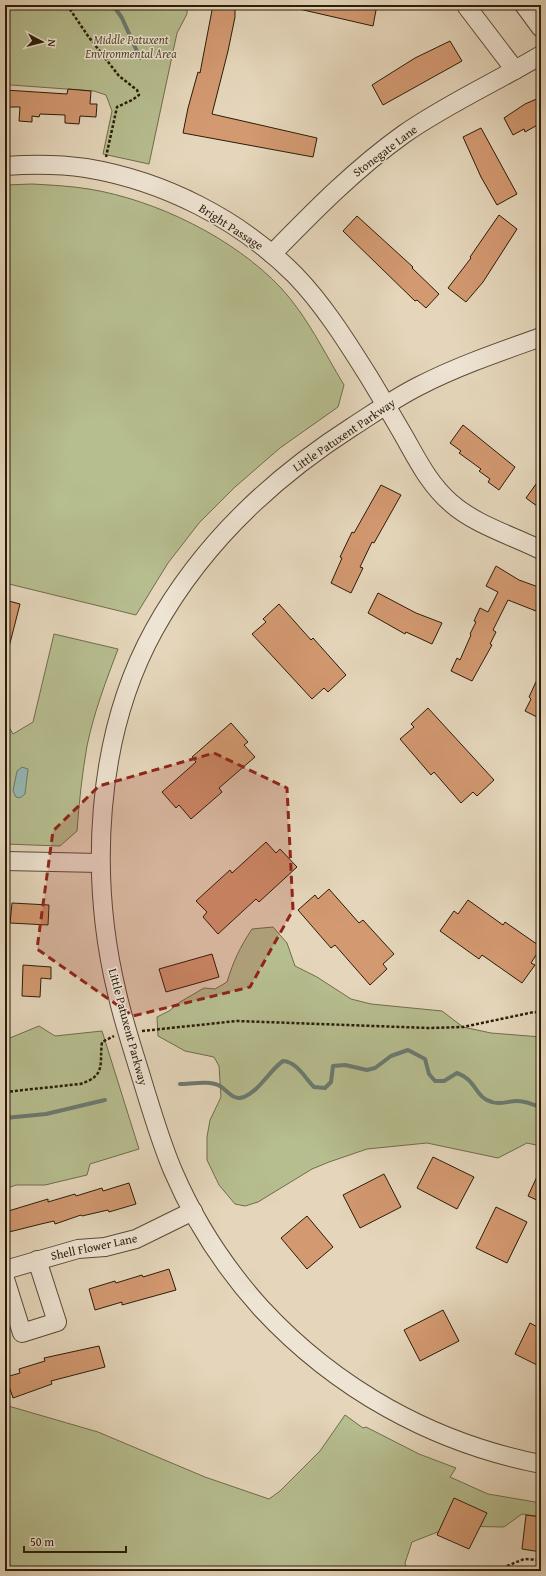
<svg xmlns="http://www.w3.org/2000/svg" width="546" height="1576" viewBox="0 0 546 1576" font-family="'Gentium Book Plus',serif">
	<style>
		.green { fill: #b6bd8f; stroke: #706c4c }
		.water { fill: #96b8b6; stroke: #6b7a70 }
		.lines { fill: none; stroke-linecap: round; stroke-linejoin: round }
		.stream { stroke: #6b7a70; stroke-width: 4 }
		.building { fill: #d39971; stroke: #2b1c08 }
		.minor-casing { stroke: #5a4a35; stroke-width: 20 }
		.path { stroke: #2b1c08; stroke-width: 2.5; stroke-dasharray: 3 2; stroke-linecap: butt }
		.minor { stroke: #eee4d3; stroke-width: 18 }
		.marked { fill: #8f2418; fill-opacity: 0.2; stroke: #8f2418; stroke-width: 3; stroke-dasharray: 8 5; stroke-linejoin: round }
		.labels { text-anchor: middle; stroke-width: 3; stroke-linejoin: round; paint-order: stroke }
		.park-label { font-size: 12px; font-style: italic; fill: #554c30; stroke: #eee4d3 }
		.street-label { font-size: 12px; fill: #2b1c08; stroke: #eee4d3 }
	</style>
	<rect width="100%" height="100%" fill="#e5d6bb"/>
	<filter id="stains"><feTurbulence type="fractalNoise" baseFrequency=".005" numOctaves="4"/><feColorMatrix values="0 0 0 0 .2 0 0 0 0 .09 0 0 0 0 .02 0 0 0 .5 -.17"/></filter>
	<radialGradient id="worn" r=".72"><stop offset=".6" stop-color="#630" stop-opacity="0"/><stop offset="1" stop-color="#630" stop-opacity=".3"/></radialGradient>
	<g class="green">
		<polygon points="5,5 187,5 187,14 177,33 149,164 103,154 112,111 106,95 94,91 11,85 5,82"/>
		<path d="M32 184C51 185 70 186 89 189 156 200 234 238 281 288 307 316 324 352 344 385L338 407 280 448 235 487 199 523 168 563 136 615 5 583V185Z"/>
		<path d="M54 634 118 649C106 681 94 712 87 746 82 774 79 803 77 831L60 846 5 844V720L13 734 33 722Z"/>
		<path d="M273 927 287 943 295 966 317 977 351 999 371 1004 442 1011 463 1027 491 1033 541 1037V1146L527 1143 498 1158 427 1143 367 1149 329 1162 312 1169 258 1202 245 1206 235 1204 219 1185 207 1160V1137L210 1120 221 1097 219 1066 214 1057 185 1051 158 1036 157 1017 169 1011 180 1002 204 988 215 989 227 982C233 962 240 947 252 929Z"/>
		<polygon points="39,1026 55,1036 102,1031 139,1149 90,1164 87,1175 45,1185 16,1185 5,1189 5,1040"/>
		<polygon points="5,1405 98,1432 205,1477 269,1499 280,1491 320,1451 345,1415 363,1428 366,1427 419,1454 456,1468 450,1477 488,1494 541,1503 541,1517 522,1514 504,1527 453,1526 412,1542 405,1563 407,1571 5,1571"/>
	</g>
	<polygon class="water" points="22,767 28,769 25,794 20,798 16,797 13,791 17,771"/>
	<g class="lines">
		<g class="stream">
			<polyline points="113,5 122,18 140,58"/>
			<path d="M180 1084C191 1084 209 1080 220 1086 228 1091 233 1101 244 1097 260 1090 269 1071 283 1061 297 1062 305 1078 314 1087L325 1088 331 1082 333 1066 345 1065 367 1070 375 1068 391 1056 408 1050 425 1059 429 1074 435 1081H444L457 1073C477 1080 475 1098 492 1102 500 1105 508 1101 517 1101 526 1101 533 1104 541 1108"/>
			<polyline points="5,1118 46,1114 105,1100"/>
		</g>
	</g>
	<g class="building">
		<polygon points="213,5 235,5 235,17 228,51 212,114 317,138 313,157 183,133 188,108 198,72 200,73"/>
		<polygon points="300,5 377,5 373,26 299,9"/>
		<polygon points="450,41 462,61 383,105 372,85 415,58"/>
		<polygon points="68,89 91,91 90,104 97,104 96,117 80,116 79,124 65,123 65,115 40,114 39,117 32,116 32,122 19,121 20,107 5,107 5,90 67,94"/>
		<polygon points="541,97 541,123 525,132 524,129 513,135 504,118 525,104"/>
		<polygon points="481,128 517,194 497,205 481,177 463,137"/>
		<polygon points="499,215 517,229 483,282 466,302 448,288 471,258 470,257"/>
		<polygon points="357,216 413,267 412,268 439,294 426,308 417,300 415,301 343,231"/>
		<polygon points="463,425 515,467 499,490 488,482 490,479 479,471 481,469 459,453 461,451 450,443"/>
		<polygon points="541,477 541,509 526,498"/>
		<polygon points="381,485 401,495 374,543 372,542 360,567 363,568 351,593 331,583 342,558 340,557 352,532 354,533"/>
		<polygon points="496,566 519,580 541,588 541,613 508,600 493,630 496,632 490,644 492,645 472,681 451,671 457,658 460,660 471,635 470,634 476,622 474,621 480,608 488,612 498,592 486,586"/>
		<polygon points="378,593 416,613 442,623 432,644 406,632 405,634 368,613"/>
		<polygon points="5,600 20,604 9,647 5,646"/>
		<polygon points="279,604 311,640 313,638 346,675 328,692 324,688 312,699 252,634 266,622 263,619"/>
		<polygon points="541,671 541,719 525,711 531,699 529,697"/>
		<polygon points="428,708 494,780 477,796 473,792 461,803 434,772 431,775 400,739 414,727 411,724"/>
		<polygon points="231,723 248,742 244,745 255,757 219,788 222,792 191,819 179,805 176,808 162,792 196,762 192,757"/>
		<polygon points="266,842 276,853 280,849 297,867 259,902 256,899 218,934 203,917 207,912 196,901 230,870 232,873"/>
		<polygon points="329,889 359,923 363,920 394,954 383,964 387,969 370,985 335,945 331,948 298,910 315,895 318,899"/>
		<polygon points="468,900 503,925 505,922 541,947 531,963 535,965 522,983 482,955 479,959 440,931 454,911 458,914"/>
		<polygon points="12,903 49,905 48,925 10,923"/>
		<polygon points="212,954 219,977 166,992 159,969"/>
		<polygon points="23,965 51,967 51,979 41,978 40,997 22,996"/>
		<polygon points="433,1157 474,1177 457,1209 417,1188"/>
		<polygon points="541,1168 541,1202 528,1196"/>
		<polygon points="384,1174 401,1207 360,1228 343,1195"/>
		<polygon points="129,1183 136,1204 109,1212 108,1210 82,1216 81,1215 55,1224 54,1221 41,1224 5,1233 5,1212 48,1199 48,1202 75,1194 76,1196 102,1188 103,1191"/>
		<polygon points="496,1207 527,1222 507,1263 476,1248"/>
		<polygon points="307,1216 333,1247 307,1269 281,1238"/>
		<polygon points="169,1269 176,1290 122,1305 122,1302 95,1310 89,1289 115,1281 116,1283 142,1275 143,1277"/>
		<polygon points="443,1310 459,1341 420,1361 404,1330"/>
		<polygon points="530,1323 541,1329 541,1367 515,1354"/>
		<polygon points="99,1346 105,1367 51,1381 52,1384 13,1398 6,1377 20,1373 19,1369 45,1361 44,1358"/>
		<polygon points="454,1498 487,1513 469,1549 437,1535"/>
		<polygon points="526,1515 541,1517 541,1552 522,1549"/>
	</g>
	<g class="lines">
		<defs>
			<g id="minor">
				<polyline points="470,5 467,7 515,70"/>
				<polyline points="524,5 541,28"/>
				<path d="M5 166C32 164 59 164 86 168 164 181 239 219 295 275 324 305 347 342 369 377 381 397 393 417 405 438 418 461 430 485 451 503 474 524 513 536 541 550"/>
				<path d="M272 254C314 211 355 169 404 134 447 104 496 82 541 55"/>
				<path d="M541 337C499 352 458 366 419 386 395 398 374 413 352 427 271 479 201 545 154 630 95 737 89 877 117 993 124 1024 134 1053 143 1083 152 1112 161 1143 173 1171 194 1220 225 1268 261 1308 336 1389 433 1443 541 1464"/>
				<polyline points="5,861 100,863"/>
				<polyline points="5,1270 78,1249 105,1247 136,1239 193,1211"/>
				<polyline points="5,1279 22,1333 57,1322 37,1260"/>
			</g>
		</defs>
		<use href="#minor" class="minor-casing"/>
		<g class="path">
			<polyline points="67,5 88,36 119,76 137,90 139,95 132,100 117,107 106,157"/>
			<polyline points="142,1031 237,1021 429,1028 463,1027 534,1012 541,1013"/>
			<path d="M5 1092 80 1084C107 1076 99 1063 102 1042L114 1036"/>
			<polyline points="5,1359 6,1358"/>
			<polyline points="507,1566 524,1559 541,1560"/>
		</g>
		<use href="#minor" class="minor"/>
	</g>
	<path class="marked" d="M214 753 287 788 293 910 250 987 133 1016 37 949 53 831 99 786Z"/>
	<g class="labels">
		<g class="park-label">
			<text x="131" y="44">Middle Patuxent<tspan x="131" dy="14">Environmental Area</tspan></text>
		</g>
		<g class="street-label">
			<text transform="translate(385 151) rotate(-37)" y="4">Stonegate Lane</text>
			<text transform="translate(231 227) rotate(33)" y="4">Bright Passage</text>
			<text transform="translate(344 435) rotate(-34)" y="4">Little Patuxent Parkway</text>
			<text transform="translate(128 1027) rotate(75)" y="4">Little Patuxent Parkway</text>
			<text transform="translate(94 1247) rotate(-12)" y="4">Shell Flower Lane</text>
		</g>
	</g>
	<rect width="546" height="1576" fill="none" stroke="#e5d6bb" stroke-width="20"/>
	<rect x="6" y="6" width="534" height="1564" fill="none" stroke="#2b1c08" stroke-width="2"/>
	<rect x="10" y="10" width="526" height="1556" fill="none" stroke="#2b1c08"/>
	<g transform="translate(42 42) rotate(97)" stroke="#eee4d3" stroke-width="3" paint-order="stroke">
	<path d="M0-3L7 15L0 10L-7 15Z" fill="#2b1c08"/>
	<text y="-6" font-size="11" font-weight="bold" text-anchor="middle" fill="#2b1c08">N</text>
	</g>
	<path d="M24 1546v6h102v-6" fill="none" stroke="#2b1c08" stroke-width="2"/>
	<text x="30" y="1546" font-size="12" fill="#2b1c08" stroke="#eee4d3" stroke-width="3" paint-order="stroke">50 m</text>
	<rect width="100%" height="100%" filter="url(#stains)"/>
	<rect width="100%" height="100%" fill="url(#worn)"/>
</svg>
